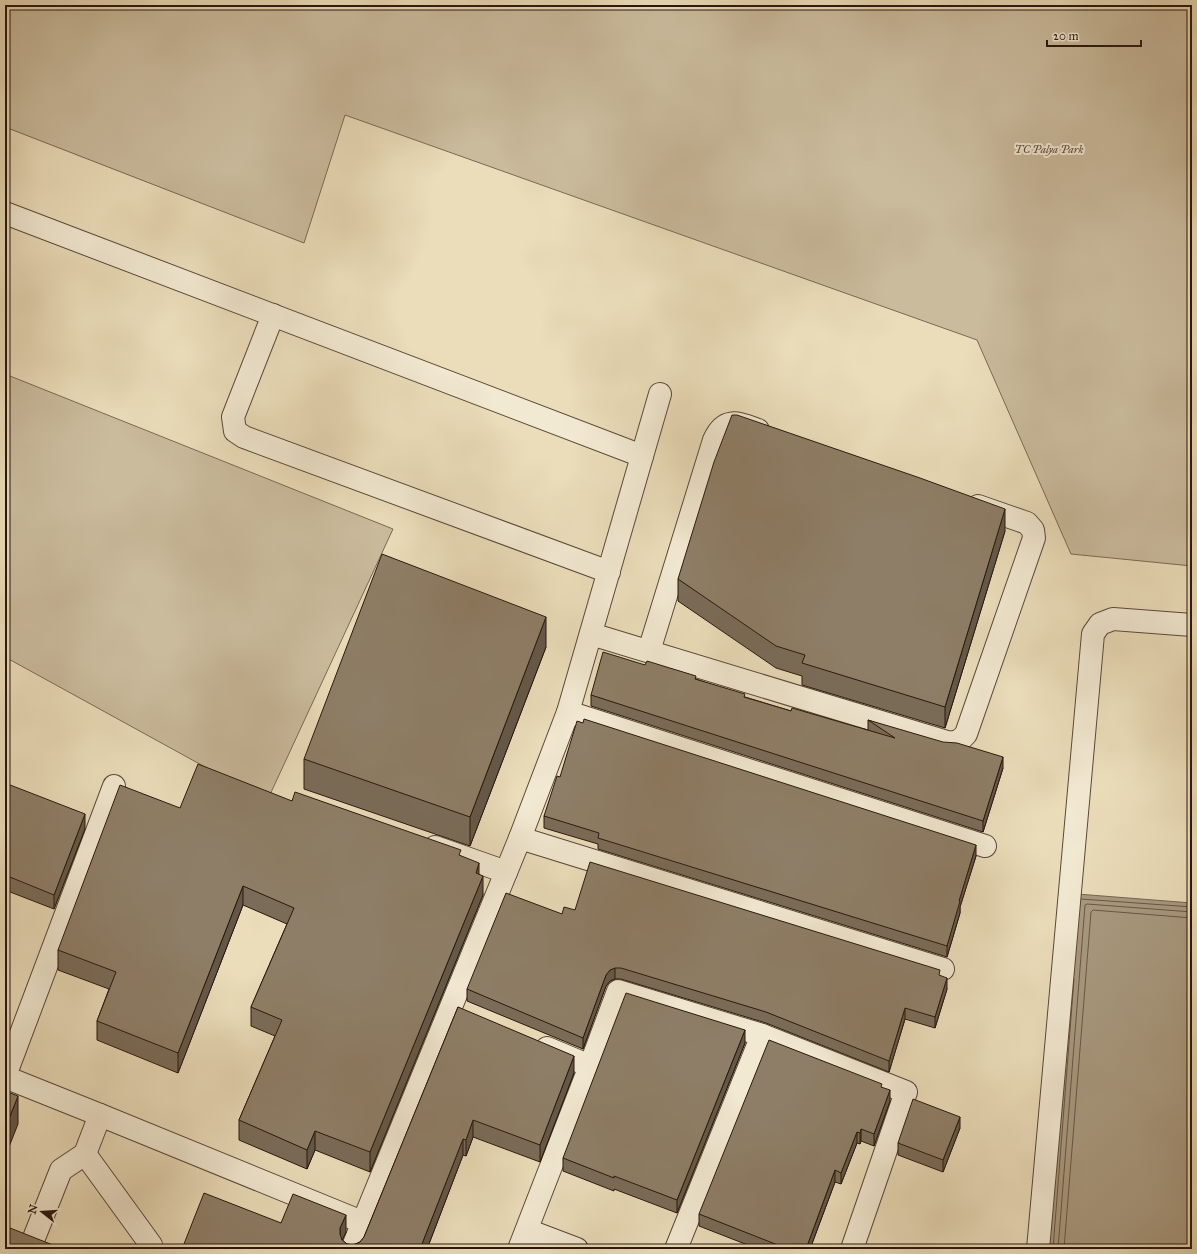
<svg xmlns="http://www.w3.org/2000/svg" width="1197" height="1254" viewBox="0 0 1197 1254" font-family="'IM FELL Great Primer',serif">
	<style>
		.green { fill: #cabb9d; stroke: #7a6956 }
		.water { fill: #a99a80; stroke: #766652 }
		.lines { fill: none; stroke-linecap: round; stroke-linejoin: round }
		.shore { stroke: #695847; stroke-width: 1 }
		.minor-casing { stroke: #5a4839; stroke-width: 24 }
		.minor { stroke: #f2e9d2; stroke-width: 22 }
		.wall { fill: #7a6c59; stroke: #29170e }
		.shaded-wall { fill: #635848; stroke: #29170e }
		.building { fill: #8e7e67; stroke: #29170e }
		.labels { text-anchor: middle; stroke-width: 4; stroke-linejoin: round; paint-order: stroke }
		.park-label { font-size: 11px; font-style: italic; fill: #594839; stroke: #f2e9d2 }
	</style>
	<rect width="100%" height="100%" fill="#ebddba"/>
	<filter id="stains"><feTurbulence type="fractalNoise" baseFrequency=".005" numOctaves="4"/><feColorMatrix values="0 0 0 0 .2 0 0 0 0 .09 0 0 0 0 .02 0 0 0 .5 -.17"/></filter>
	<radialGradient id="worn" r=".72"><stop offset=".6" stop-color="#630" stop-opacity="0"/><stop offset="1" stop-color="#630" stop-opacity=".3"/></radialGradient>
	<g class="green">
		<polygon points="5,5 1192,5 1192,566 1071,554 977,340 345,115 304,243 5,127"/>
		<polygon points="5,374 393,529 267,801 5,657"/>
	</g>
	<polygon class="water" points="1077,894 1192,903 1192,1249 1049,1249"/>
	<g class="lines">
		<g class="shore">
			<polyline points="1081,899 1192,907"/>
			<polyline points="1053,1249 1074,979"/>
			<polyline points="1058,1249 1085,905 1087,904 1192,912"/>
			<polyline points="1064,1249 1091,912 1093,910 1192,918"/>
		</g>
		<defs>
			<g id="minor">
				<polyline points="5,213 642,456"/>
				<polyline points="273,315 233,417 235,431 244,437 609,572"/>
				<path d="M591 634 947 742C956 743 960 741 966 734L1034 538 1033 530 1027 523 978 506"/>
				<path d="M649 651 714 440C725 416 738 423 758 430"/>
				<polyline points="568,712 985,846"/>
				<polyline points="520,838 943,969"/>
				<polyline points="435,847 506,872"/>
				<polyline points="590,1066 618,991 762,1035 906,1092 852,1249"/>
				<polyline points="5,1076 114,786"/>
				<polyline points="5,1077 100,1115 362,1222"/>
				<polyline points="85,1154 151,1245 149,1249"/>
				<polyline points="527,1230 577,1249"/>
				<polyline points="30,1248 61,1170 85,1154 100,1115"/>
				<polyline points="352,1249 520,838 568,712 660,394"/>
				<polyline points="519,1249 590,1066 547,1048"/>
				<polyline points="676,1249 762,1035"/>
				<polyline points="1038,1249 1093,634 1100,624 1113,619 1192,625"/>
			</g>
		</defs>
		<use href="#minor" class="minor-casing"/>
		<use href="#minor" class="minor"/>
	</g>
	<g class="wall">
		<polygon points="1005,531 945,728 802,685 802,676 776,668 678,601 678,579"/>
		<polygon points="546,647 470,846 304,789 304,759"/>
		<polygon points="645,665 696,679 745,697 791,711 868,730 868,720 1003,768 983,832 591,706 591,695"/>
		<polygon points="5,783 85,829 54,909 5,890"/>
		<polygon points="292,801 461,856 479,874 483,895 370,1172 315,1150 307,1169 239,1140 239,1120 275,1036 251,1026 251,1007 287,924 243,905 178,1073 97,1040 97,1021 109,989 58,970 58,950 180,808"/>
		<polygon points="544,816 976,856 960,907 960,913 947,957 598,849 598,844 544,828"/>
		<polygon points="575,910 940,976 947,989 935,1028 905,1019 889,1072 766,1023 621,979 615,979 610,981 606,986 583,1049 467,1001 467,989 562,914"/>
		<polygon points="458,1007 574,1073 540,1162 473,1137 466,1156 463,1155 427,1249 182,1249 281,1223 346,1232 342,1240 347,1244 353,1245 360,1242 364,1237"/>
		<polygon points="745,1043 677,1213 614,1189 614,1191 563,1171 563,1158"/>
		<polygon points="882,1087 890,1101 874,1146 861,1141 860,1144 857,1143 841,1184 835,1182 810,1249 758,1249 699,1226 699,1214"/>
		<polygon points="960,1128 943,1172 898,1155 898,1143"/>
	</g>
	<g class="shaded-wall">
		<polygon points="1005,509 1005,531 945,728 945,707"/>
		<polygon points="546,617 546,647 470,846 470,817"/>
		<polygon points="1003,757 1003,768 983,832 983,821"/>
		<polygon points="85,814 85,829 54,909 54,895"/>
		<polygon points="976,845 976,856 960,907 960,913 947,957 947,946 959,901"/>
		<polygon points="479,863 479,883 476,873"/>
		<polygon points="483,876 483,895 370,1172 370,1152"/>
		<polygon points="243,886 243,905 178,1073 178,1053"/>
		<polygon points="615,968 615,979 610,981 606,986 583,1049 583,1038 606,975 610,970"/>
		<polygon points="947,978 947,989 935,1028 935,1017"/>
		<polygon points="905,1008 905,1019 889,1072 889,1061"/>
		<polygon points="745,1030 745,1043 677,1213 677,1200"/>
		<polygon points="574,1056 574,1073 540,1162 540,1145"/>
		<polygon points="890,1090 890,1101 874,1146 874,1134"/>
		<polygon points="18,1096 18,1124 5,1157 5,1129"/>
		<polygon points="960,1117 960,1128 943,1172 943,1160"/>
		<polygon points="473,1120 473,1137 466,1156 466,1140"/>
		<polygon points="861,1129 861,1141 860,1144 860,1133"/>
		<polygon points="315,1131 315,1150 307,1169 307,1150"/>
		<polygon points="857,1132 857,1143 841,1184 841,1173"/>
		<polygon points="463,1139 463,1155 427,1249 420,1249"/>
		<polygon points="835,1170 835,1182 810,1249 806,1249"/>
		<polygon points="346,1215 346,1232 340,1245 340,1228"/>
	</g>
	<g class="building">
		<polygon points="732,415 737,415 920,478 1005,509 945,707 802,663 805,655 776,646 678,579 714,462"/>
		<polygon points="382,554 546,617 470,817 304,759"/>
		<polygon points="603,652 645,665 647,661 696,676 695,679 745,694 744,697 791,711 792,708 895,738 868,720 943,742 957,743 1003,757 983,821 591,695"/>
		<polygon points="584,719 976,845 959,901 960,901 947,946 598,838 599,833 544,816 557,776 560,777 577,721 583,723"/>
		<polygon points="198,764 292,801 295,792 461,850 459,855 479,863 476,873 483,876 370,1152 315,1131 307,1150 239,1120 282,1020 251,1007 294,908 243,886 178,1053 97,1021 116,972 58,950 120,785 180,808"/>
		<polygon points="5,783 85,814 54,895 5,875"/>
		<polygon points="590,862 940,970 939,975 947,978 935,1017 905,1008 889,1061 766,1012 621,968 615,968 610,970 606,975 583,1038 467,989 506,893 562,914 564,907 575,910"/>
		<polygon points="626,993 745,1030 677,1200 614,1176 614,1178 563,1158"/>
		<polygon points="458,1007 574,1056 540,1145 473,1120 466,1140 463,1139 420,1249 182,1249 204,1193 281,1223 293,1194 346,1215 340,1228 340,1234 342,1240 347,1244 353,1245 360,1242 364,1237"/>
		<polygon points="769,1040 882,1084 881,1087 890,1090 874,1134 861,1129 860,1133 857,1132 841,1173 835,1170 806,1249 788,1249 699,1214"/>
		<polygon points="5,1091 18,1096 5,1129"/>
		<polygon points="913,1099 960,1117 943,1160 898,1143"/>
		<polygon points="5,1226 63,1249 5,1249"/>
	</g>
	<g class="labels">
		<g class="park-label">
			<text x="1049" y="153">TC Palya Park</text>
		</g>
	</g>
	<rect width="1197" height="1254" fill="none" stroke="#ebddba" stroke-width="20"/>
	<rect x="6" y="6" width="1185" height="1242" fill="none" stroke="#29170e" stroke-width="2"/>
	<rect x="10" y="10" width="1177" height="1234" fill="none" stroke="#29170e"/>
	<g transform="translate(42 1212) rotate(287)" stroke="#f2e9d2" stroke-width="3" paint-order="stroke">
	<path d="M0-3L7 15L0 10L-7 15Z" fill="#29170e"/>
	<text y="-6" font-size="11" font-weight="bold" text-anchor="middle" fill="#29170e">N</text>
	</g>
	<path d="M1047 40v6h94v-6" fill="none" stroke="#29170e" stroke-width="2"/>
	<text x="1053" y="40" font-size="12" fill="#29170e" stroke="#f2e9d2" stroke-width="3" paint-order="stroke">20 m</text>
	<rect width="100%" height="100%" filter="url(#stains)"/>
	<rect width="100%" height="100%" fill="url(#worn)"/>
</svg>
